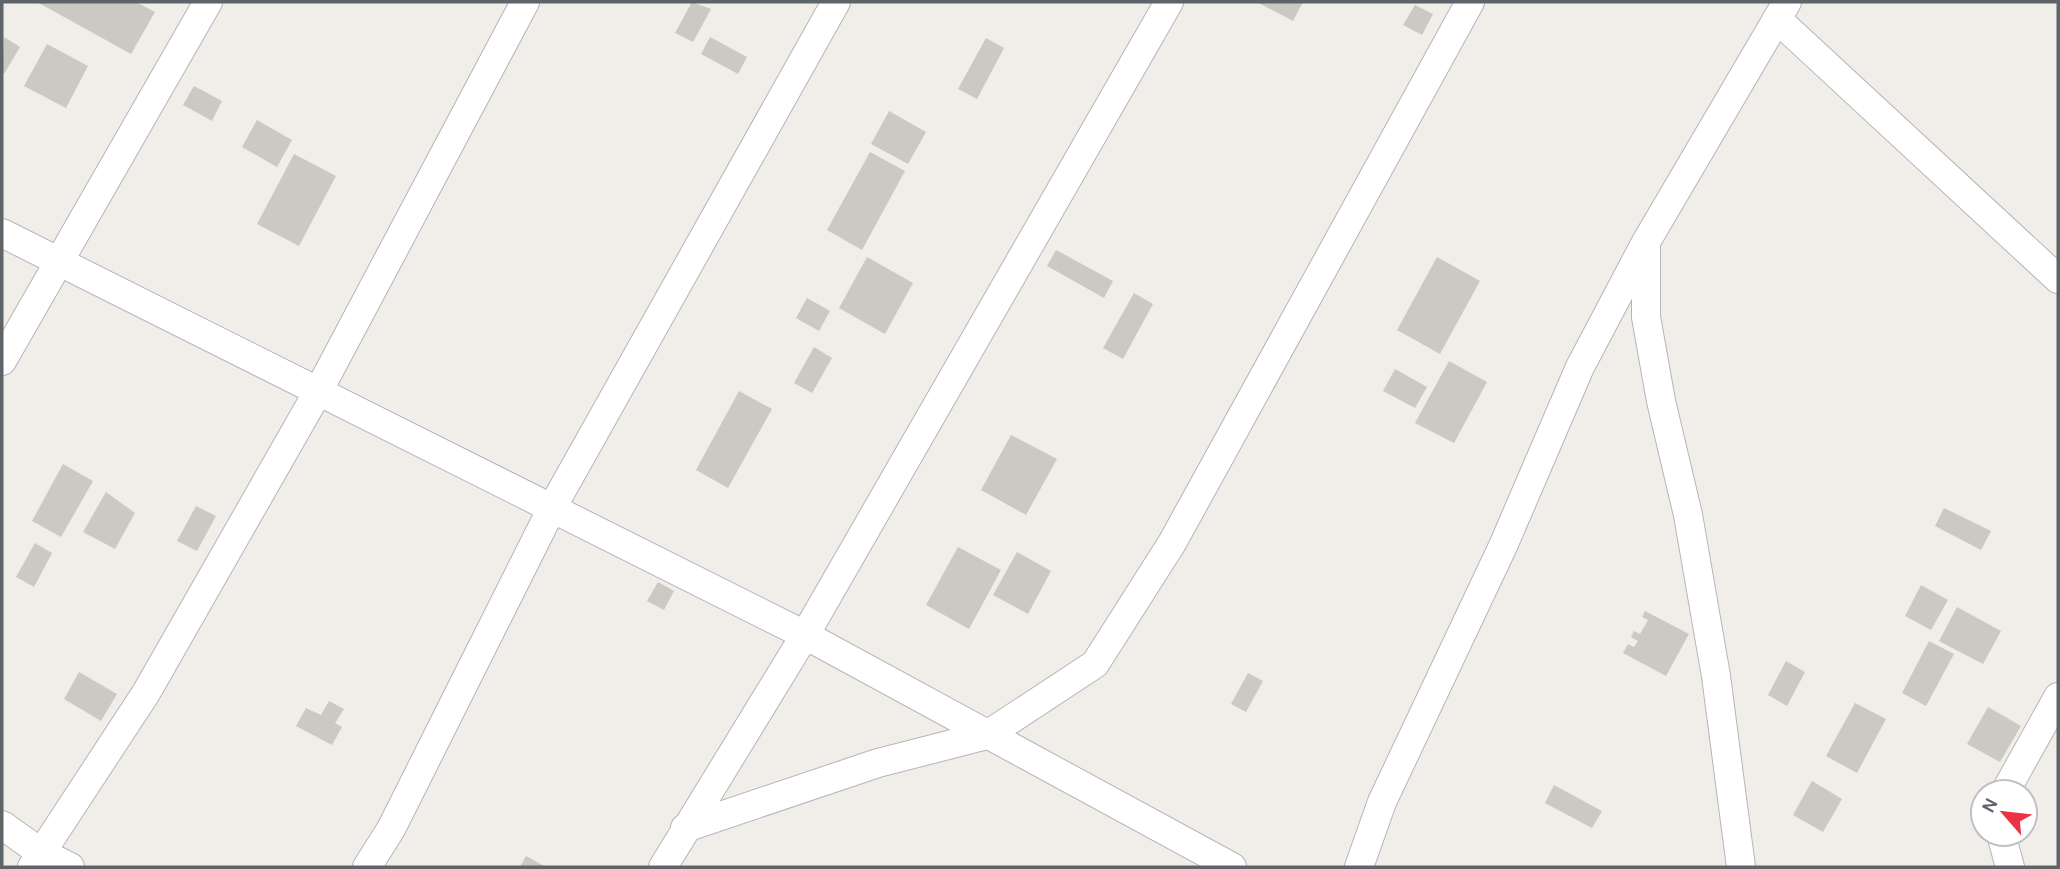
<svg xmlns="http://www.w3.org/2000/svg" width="2060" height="869" viewBox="0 0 2060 869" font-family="Karla,sans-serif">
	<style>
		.building { fill: #ccc8c4 }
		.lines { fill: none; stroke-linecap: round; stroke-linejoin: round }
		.minor-casing { stroke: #b3b6ba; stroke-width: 30 }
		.minor { stroke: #fff; stroke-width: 28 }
	</style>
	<rect width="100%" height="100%" fill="#f1ede8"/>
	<g class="building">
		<polygon points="37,2 136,2 155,12 131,54"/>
		<polygon points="692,2 711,9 693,42 675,33"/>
		<polygon points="1257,2 1303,2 1293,21"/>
		<polygon points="1415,5 1433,14 1422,35 1403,25"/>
		<polygon points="4,37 20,47 4,74 2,73"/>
		<polygon points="710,37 747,57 738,74 701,54"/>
		<polygon points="986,38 1004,48 977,99 958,89"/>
		<polygon points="47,44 88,66 66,108 24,86"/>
		<polygon points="194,86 222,101 212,121 183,105"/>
		<polygon points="889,111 926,132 908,164 871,144"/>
		<polygon points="257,120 292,140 277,167 242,147"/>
		<polygon points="870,152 905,171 862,250 827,230"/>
		<polygon points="294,154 336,176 299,246 257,224"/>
		<polygon points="1056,250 1113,281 1104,298 1047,266"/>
		<polygon points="867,257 913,283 885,334 839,308"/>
		<polygon points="1437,257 1480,281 1440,354 1397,330"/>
		<polygon points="1134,293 1153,304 1123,359 1103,348"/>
		<polygon points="807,298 830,311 819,331 796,318"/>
		<polygon points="814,347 832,358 812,393 794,383"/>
		<polygon points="1449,361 1487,382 1454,443 1415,423"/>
		<polygon points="1395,369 1427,387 1415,408 1383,391"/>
		<polygon points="739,391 772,409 728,488 696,470"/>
		<polygon points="1011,435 1057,459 1026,515 981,490"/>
		<polygon points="63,464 93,481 61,537 32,521"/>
		<polygon points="106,492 135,513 115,549 83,532"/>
		<polygon points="196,506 216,516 197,551 177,541"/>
		<polygon points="1944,508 1991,531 1981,550 1935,526"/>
		<polygon points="35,543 52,553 34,587 16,577"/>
		<polygon points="958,547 1001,570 969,629 926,605"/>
		<polygon points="1017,552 1051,571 1028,614 993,595"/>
		<polygon points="658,582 674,591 664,610 647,601"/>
		<polygon points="1921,585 1948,600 1931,630 1905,616"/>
		<polygon points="1957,607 2001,631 1983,664 1939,641"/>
		<polygon points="1645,611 1689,634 1666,676 1623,653 1628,644 1634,647 1638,641 1631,637 1634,631 1640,634 1648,620 1642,617"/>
		<polygon points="1929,641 1954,654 1926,706 1902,693"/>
		<polygon points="1786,661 1805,672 1787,706 1768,695"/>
		<polygon points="79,672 117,694 101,721 64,699"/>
		<polygon points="1248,673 1263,681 1246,712 1231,704"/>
		<polygon points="329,701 344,709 335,723 342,727 332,745 296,726 306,708 321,715"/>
		<polygon points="1855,703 1886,719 1857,773 1826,756"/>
		<polygon points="1988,707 2021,726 2000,762 1967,744"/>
		<polygon points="1812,781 1842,799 1823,832 1793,815"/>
		<polygon points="1554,785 1602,811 1592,828 1545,803"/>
		<polygon points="526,856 546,867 520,867"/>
	</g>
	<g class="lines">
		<defs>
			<g id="minor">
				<polyline points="1777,19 2058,279"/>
				<polyline points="2,233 805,635 1232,867"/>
				<polyline points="1646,245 1646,317 1661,401 1688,515 1716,676 1741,867"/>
				<polyline points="2,361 208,2"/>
				<polyline points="2005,792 2058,697"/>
				<polyline points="2,825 40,852 70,867"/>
				<polyline points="685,828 878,763 987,735 1095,664 1172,543 1470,2"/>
				<polyline points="2001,834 2010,867"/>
				<polyline points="32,867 146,693 319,390 525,2"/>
				<polyline points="367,867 391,829 553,506 836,2"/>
				<polyline points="663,867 805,635 1169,2"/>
				<polyline points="1359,867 1382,802 1503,546 1580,367 1646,242 1787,2"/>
			</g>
		</defs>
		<use href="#minor" class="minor-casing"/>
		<use href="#minor" class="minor"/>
	</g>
	<rect width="2060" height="869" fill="none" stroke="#5f6468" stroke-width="7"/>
	<g transform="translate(2004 813) rotate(298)"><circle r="33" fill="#ffffff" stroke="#bfc1c3" stroke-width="2"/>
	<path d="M0-5L12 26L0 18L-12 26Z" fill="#ec3244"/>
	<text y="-10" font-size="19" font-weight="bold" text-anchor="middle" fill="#5f6468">N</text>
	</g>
</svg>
